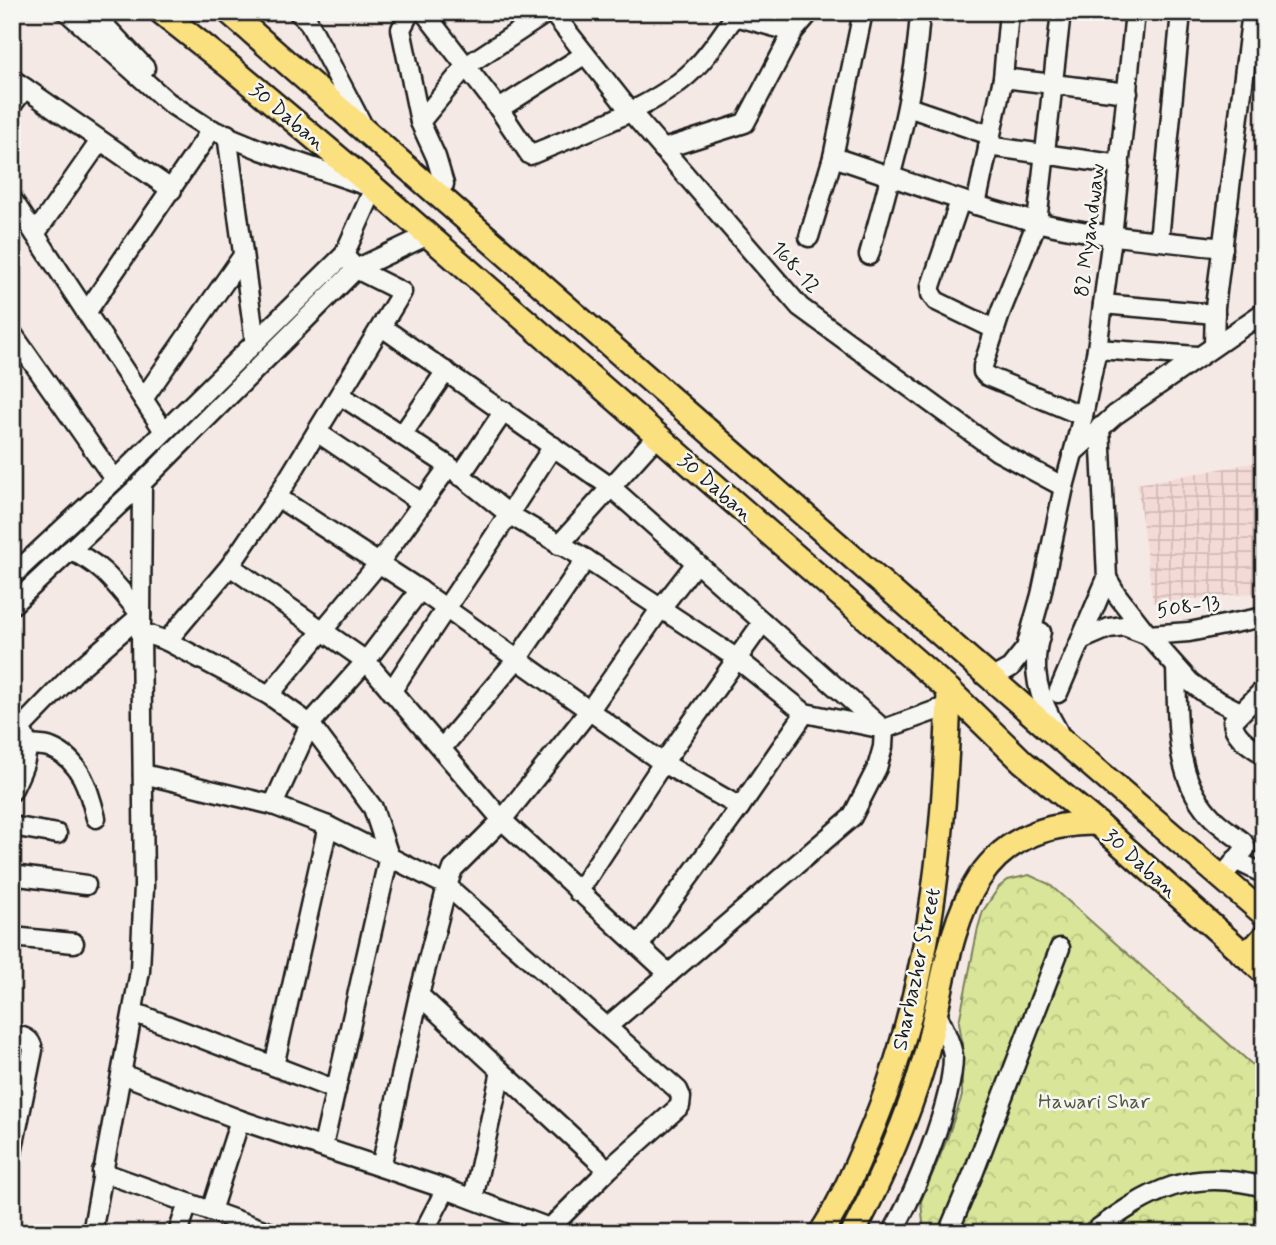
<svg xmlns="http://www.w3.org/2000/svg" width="1276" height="1245" viewBox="0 0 1276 1245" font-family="Mynerve,sans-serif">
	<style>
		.industrial { fill: url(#industrial-grid) }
		.park { fill: url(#park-crowns); stroke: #7a805a; stroke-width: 2 }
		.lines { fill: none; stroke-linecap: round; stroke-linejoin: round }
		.minor-casing { stroke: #1c1c1c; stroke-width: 23 }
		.major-casing { stroke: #1c1c1c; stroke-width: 28 }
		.minor { stroke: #f6f6f2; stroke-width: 18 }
		.major { stroke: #fbe080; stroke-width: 23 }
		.labels { text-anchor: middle; stroke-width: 5; stroke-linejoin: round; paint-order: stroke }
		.street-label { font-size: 21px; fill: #1c1c1c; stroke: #f6f6f2 }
		.park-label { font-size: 21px; fill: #555841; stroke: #f6f6f2 }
	</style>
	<defs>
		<pattern id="industrial-grid" width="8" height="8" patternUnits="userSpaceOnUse" patternTransform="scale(1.75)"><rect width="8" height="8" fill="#f4dad6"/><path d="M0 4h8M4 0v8" fill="none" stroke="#d1bab7"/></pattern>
		<pattern id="park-crowns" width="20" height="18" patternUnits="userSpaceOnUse" patternTransform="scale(1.75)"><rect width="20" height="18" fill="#d9e598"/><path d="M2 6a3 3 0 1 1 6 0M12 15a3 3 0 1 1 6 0" fill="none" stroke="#bac482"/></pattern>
	</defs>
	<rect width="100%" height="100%" fill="#f5e9e5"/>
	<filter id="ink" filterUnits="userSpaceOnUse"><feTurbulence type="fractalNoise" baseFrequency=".0143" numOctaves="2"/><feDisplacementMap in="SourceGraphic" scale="14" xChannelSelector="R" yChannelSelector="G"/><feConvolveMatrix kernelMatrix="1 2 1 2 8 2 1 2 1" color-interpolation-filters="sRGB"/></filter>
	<g filter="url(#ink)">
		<polygon class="industrial" points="1264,461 1264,592 1153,603 1137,484"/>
		<polygon class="park" points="1029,875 1049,884 1264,1075 1264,1233 924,1233 921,1201 946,1142 962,1096 962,1042 959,1022 978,928 983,911 999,887 1008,880"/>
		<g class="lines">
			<defs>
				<g id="minor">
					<polyline points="92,12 145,68"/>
					<polyline points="298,12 308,21 361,122"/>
					<polyline points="410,12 401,29 420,122"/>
					<path d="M424 12 499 109 530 155C581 133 662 106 699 64 714 48 725 29 738 12"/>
					<polyline points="552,12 630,111 800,307 997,451 1064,487"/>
					<polyline points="731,12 735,16 793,32"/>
					<polyline points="1061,12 1037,222 1001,311 983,366 983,372 987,376 1083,416"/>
					<polyline points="1003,78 1128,93"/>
					<polyline points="12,79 172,190"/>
					<polyline points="12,105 25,88"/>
					<polyline points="908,107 990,135"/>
					<polyline points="499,109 584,55"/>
					<polyline points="227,134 255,342"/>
					<polyline points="988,146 1120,165"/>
					<polyline points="663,149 745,123 793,32 810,12"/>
					<path d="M833 157C901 179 967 205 1037 222 1098 237 1160 240 1223 248"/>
					<polyline points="436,191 444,184 436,157 420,122 466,66 548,12"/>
					<polyline points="12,199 164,431"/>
					<polyline points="960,201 931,286 931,294 936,301 994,329"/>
					<polyline points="976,205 1003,78 1009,12"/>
					<polyline points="35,234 100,141"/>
					<polyline points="809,237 833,157 863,12"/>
					<polyline points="1159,240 1181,12"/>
					<path d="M869 255C891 175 915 95 920 12"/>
					<polyline points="1103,304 1215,314"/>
					<polyline points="86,313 212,129"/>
					<polyline points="382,327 612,488 881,727"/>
					<polyline points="12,333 115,480"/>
					<polyline points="1214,345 1215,307 1252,12"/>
					<polyline points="1097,349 1197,356"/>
					<polyline points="340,395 449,466 510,515 586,559 736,658 805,713 884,729"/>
					<polyline points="143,399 242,257"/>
					<polyline points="317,432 422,503"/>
					<polyline points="402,435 446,371"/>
					<polyline points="1075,451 1115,415 1264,312"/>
					<polyline points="460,476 504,411"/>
					<polyline points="277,497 420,590 663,763 740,807"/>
					<polyline points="559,545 657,436"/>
					<path d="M69 551C101 561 120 590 141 615"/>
					<polyline points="230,566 366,661 502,820 669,974"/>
					<polyline points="12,576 115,480 344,255 374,188 261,150 208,128 168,102 67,12"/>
					<polyline points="1107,578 1117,595 1148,635 1190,682 1209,696 1240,712"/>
					<polyline points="12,605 142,483 356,269 426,236"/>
					<polyline points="141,625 142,483"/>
					<path d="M1041 632C1029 669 1039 699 1058 731"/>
					<polyline points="1081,640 1109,628 1124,626 1148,635 1189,632 1264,617"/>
					<polyline points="167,641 269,695 310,724 373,808 389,856 323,1146"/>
					<path d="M1176 668C1178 718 1173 774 1209 814 1218 825 1232 833 1243 842L1246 848 1221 878"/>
					<polyline points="992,678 1010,668 1026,648 1041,595 1064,487 1083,416 1097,349 1112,237 1135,12"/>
					<path d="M1264 689 1233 721C1233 737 1252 746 1264 755"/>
					<path d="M391 692C444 609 501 529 553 446"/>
					<polyline points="1058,693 1107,578 1100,427"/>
					<polyline points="269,695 379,563 449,466"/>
					<polyline points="12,737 75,672 141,615"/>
					<path d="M28 745C35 746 44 745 51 748 81 760 89 790 96 818"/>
					<polyline points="442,748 518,658 586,559"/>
					<polyline points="143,774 273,805 328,826 447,886 678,1090 681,1097 680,1106 608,1170 545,1233"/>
					<path d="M12 791C20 774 32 754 24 735"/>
					<polyline points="273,805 310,724 366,661 420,590"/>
					<polyline points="12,826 57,834"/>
					<polyline points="1235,860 1264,874"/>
					<polyline points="12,875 86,885"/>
					<polyline points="578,892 663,763 763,622"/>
					<polyline points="12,937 74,943"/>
					<polyline points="639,946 740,807 805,713"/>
					<polyline points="419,995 608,1170"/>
					<polyline points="133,1012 336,1090"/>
					<polyline points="608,1026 852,817 877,768 883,747 884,729 948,706"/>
					<path d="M12 1035C23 1036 31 1038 33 1050L12 1153"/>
					<polyline points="274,1066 328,826"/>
					<polyline points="122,1074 240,1120 446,1189 549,1228"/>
					<polyline points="381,1167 419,995 447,886 453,869 502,820 589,711 661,608 696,563"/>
					<polyline points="102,1172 272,1233"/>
					<polyline points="473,1199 501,1071"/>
					<polyline points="211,1211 240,1120"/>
					<polyline points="92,1233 140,971 144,886 141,632 167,641 230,566 277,497 402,292 356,269 344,255"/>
					<polyline points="178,1233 188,1203"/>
					<polyline points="423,1233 446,1189"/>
					<path d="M892 1233C915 1193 953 1102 953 1056 952 1042 941 1024 936 1011"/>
					<polyline points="948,1233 973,1174 1060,948"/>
					<path d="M1092 1233C1150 1190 1191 1167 1264 1187"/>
				</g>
				<g id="major">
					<polyline points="161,12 229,66 374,188 949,690 1023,762 1097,823 1264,972"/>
					<polyline points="229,12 1064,742 1264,914"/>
					<polyline points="1242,953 1256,946 1264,937"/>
					<path d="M821 1233C837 1209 849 1183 860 1157 927 1011 945 849 949 690"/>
					<path d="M853 1233C881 1179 906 1123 923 1065 954 957 947 823 1097 823"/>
				</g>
			</defs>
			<use href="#minor" class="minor-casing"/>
			<use href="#major" class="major-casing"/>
			<use href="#minor" class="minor"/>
			<use href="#major" class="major"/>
		</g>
	</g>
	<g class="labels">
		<g class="street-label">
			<text transform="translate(288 116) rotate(40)" y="7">30 Daban</text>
			<text transform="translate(1089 230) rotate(-83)" y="7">82 Myandwaw</text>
			<text transform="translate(796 267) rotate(48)" y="7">168-12</text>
			<text transform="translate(716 487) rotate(41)" y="7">30 Daban</text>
			<text transform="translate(1188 606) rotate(-8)" y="7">508-13</text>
			<text transform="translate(1141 863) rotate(42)" y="7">30 Daban</text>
			<text transform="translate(916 969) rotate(-78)" y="7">Sharbazher Street</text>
		</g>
		<g class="park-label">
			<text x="1094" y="1108">Hawari Shar</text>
		</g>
	</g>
	<rect width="1276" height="1245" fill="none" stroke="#f6f6f2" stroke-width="42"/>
	<rect x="21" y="21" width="1234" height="1203" fill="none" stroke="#1c1c1c" stroke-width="2.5" filter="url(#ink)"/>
</svg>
